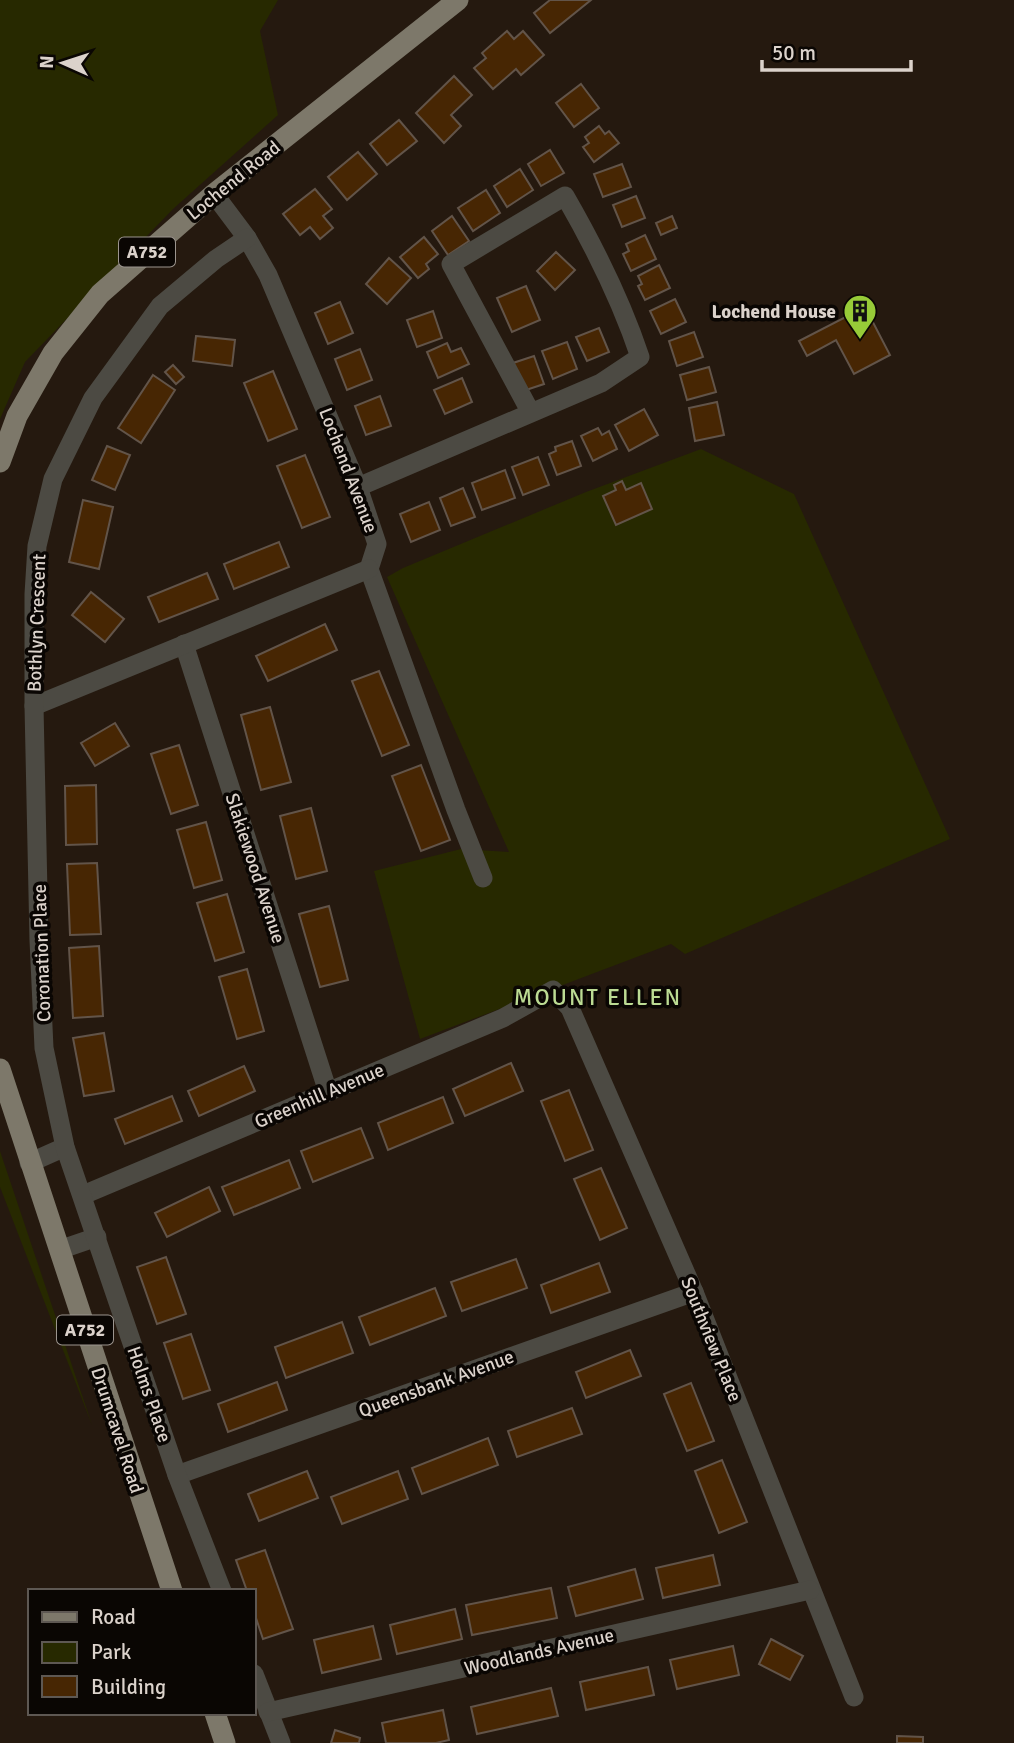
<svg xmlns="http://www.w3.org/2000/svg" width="1014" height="1743" viewBox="0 0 1014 1743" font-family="Signika,sans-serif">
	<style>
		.green { fill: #272900 }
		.building { fill: #472603; stroke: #625449; stroke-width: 2 }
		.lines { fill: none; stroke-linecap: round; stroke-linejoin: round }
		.street { stroke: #4c4a43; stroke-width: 19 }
		.primary { stroke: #7d786a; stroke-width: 21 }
		.labels { text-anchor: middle; stroke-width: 7; stroke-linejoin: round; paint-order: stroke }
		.shield { fill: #0a0603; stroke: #9c958f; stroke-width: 2 }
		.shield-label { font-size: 18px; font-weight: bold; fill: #dbd2cb }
		.street-label { font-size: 19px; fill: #dbd2cb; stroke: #0a0603 }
		.poi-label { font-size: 19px; font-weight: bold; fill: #dbd2cb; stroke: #0a0603; text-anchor: end }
		.quarter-label { font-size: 23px; letter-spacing: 2px; fill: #bcdb93; stroke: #0a0603 }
	</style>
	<rect width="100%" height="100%" fill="#25190f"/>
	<g class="green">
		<polygon points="0,0 278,0 260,31 278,115 173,209 25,362 0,419"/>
		<polygon points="701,449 794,494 950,839 685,954 671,944 420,1039 374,871 461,849 509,852 387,577 403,568 586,492"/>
		<polygon points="0,1151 92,1425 0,1187"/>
	</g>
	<g class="building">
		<polygon points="550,0 591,0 550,33 534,13"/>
		<polygon points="507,31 514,39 523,31 544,55 521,75 516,69 493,89 474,68 486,58 482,53"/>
		<polygon points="454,76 472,95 451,115 461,126 444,143 416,113"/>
		<polygon points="581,84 599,108 574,127 556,103"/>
		<polygon points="399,120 417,141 387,165 370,144"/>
		<polygon points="599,126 605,134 609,131 619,143 594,162 583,147 589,143 585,137"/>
		<polygon points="550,150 564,173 541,186 528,164"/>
		<polygon points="358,152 377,174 347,200 328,177"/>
		<polygon points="622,164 631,187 603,197 594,174"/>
		<polygon points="520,169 533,190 507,207 494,186"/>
		<polygon points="315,189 332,209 323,216 333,228 320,239 310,227 300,235 283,214"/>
		<polygon points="486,190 500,213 473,231 458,208"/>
		<polygon points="636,196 645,218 622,227 613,205"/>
		<polygon points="452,216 469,241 448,255 432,231"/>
		<polygon points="672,216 677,228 661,235 656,223"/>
		<polygon points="645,235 656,259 631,271 623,254 629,251 626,244"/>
		<polygon points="424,237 438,254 426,264 429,269 418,278 400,257"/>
		<polygon points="556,252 575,270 555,290 537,271"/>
		<polygon points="389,258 411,278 387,304 366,284"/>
		<polygon points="659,265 670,288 645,300 638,286 642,284 638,276"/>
		<polygon points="526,286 540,320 512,332 497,298"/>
		<polygon points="675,299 686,322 661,334 650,311"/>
		<polygon points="340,302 353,333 328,344 315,313"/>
		<polygon points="865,307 890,355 854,374 836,340 807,356 799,341"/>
		<polygon points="433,311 442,338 417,347 407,320"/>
		<polygon points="599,328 609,352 587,361 576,337"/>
		<polygon points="694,332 703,357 677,366 669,341"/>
		<polygon points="196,336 235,340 232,366 193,361"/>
		<polygon points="567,342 577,369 553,379 542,351"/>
		<polygon points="447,343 451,352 461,348 469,364 438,378 427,352"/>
		<polygon points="360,349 372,380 347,390 335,359"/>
		<polygon points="534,356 544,384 523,391 513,363"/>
		<polygon points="173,365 184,377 176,384 165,372"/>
		<polygon points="709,367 716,392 687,400 680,375"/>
		<polygon points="273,371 297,429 268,441 244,383"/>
		<polygon points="153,375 175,390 141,443 118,428"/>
		<polygon points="462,378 472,402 445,414 434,390"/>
		<polygon points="380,396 391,426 366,435 355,406"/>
		<polygon points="717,402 724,435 695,441 689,408"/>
		<polygon points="644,409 658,435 629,451 615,425"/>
		<polygon points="598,428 602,435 609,431 617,449 593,461 581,436"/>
		<polygon points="572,441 581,466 557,475 549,454 556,451 555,447"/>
		<polygon points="107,446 130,455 115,490 92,480"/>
		<polygon points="305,455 330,517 302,528 277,466"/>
		<polygon points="538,457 549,485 523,495 512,467"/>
		<polygon points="505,470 515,498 482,510 472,483"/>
		<polygon points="622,481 626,490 641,483 652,509 616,525 603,496 616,490 614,485"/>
		<polygon points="463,488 475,517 451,526 440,498"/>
		<polygon points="83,500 113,507 99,569 69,562"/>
		<polygon points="429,502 440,530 411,542 400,514"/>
		<polygon points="279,542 289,567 234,589 224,564"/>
		<polygon points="207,573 218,599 159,622 148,597"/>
		<polygon points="91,592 124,619 105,642 72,615"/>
		<polygon points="325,624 337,650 268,681 256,656"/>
		<polygon points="379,671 409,745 382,756 352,681"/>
		<polygon points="270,707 291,782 261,790 241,715"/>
		<polygon points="115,723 129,746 95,766 81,743"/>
		<polygon points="179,745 198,805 171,814 151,754"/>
		<polygon points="421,765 450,840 421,851 392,776"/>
		<polygon points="96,785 97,844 66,845 65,786"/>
		<polygon points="311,808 327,871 296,879 280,816"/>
		<polygon points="206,822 222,880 194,888 177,830"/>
		<polygon points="97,863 101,934 70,935 67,864"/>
		<polygon points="227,894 244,952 215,961 197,903"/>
		<polygon points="329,906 348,980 320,987 299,914"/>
		<polygon points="99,946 103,1016 73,1018 69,948"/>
		<polygon points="247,969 264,1031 237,1039 219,977"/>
		<polygon points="104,1033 114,1091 84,1096 73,1038"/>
		<polygon points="511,1063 523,1091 465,1116 453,1089"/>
		<polygon points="244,1066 255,1091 199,1116 188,1091"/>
		<polygon points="569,1090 593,1150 565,1161 541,1101"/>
		<polygon points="172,1096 182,1121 125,1144 115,1119"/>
		<polygon points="443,1097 453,1123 388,1150 378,1123"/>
		<polygon points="361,1128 373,1158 313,1182 301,1151"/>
		<polygon points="289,1160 300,1188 234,1215 222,1187"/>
		<polygon points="601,1168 627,1228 600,1240 574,1179"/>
		<polygon points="209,1187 220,1211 167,1237 155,1213"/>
		<polygon points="166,1257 186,1314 157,1324 137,1267"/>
		<polygon points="516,1259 527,1288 462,1311 451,1282"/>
		<polygon points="599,1263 610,1292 551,1313 541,1285"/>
		<polygon points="435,1288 446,1316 370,1345 359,1317"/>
		<polygon points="342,1322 353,1353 286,1378 275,1347"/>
		<polygon points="191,1334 210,1390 183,1399 164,1343"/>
		<polygon points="630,1350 641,1376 586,1398 576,1372"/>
		<polygon points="277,1382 287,1410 228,1432 218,1404"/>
		<polygon points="691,1383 714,1441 687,1451 664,1394"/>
		<polygon points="572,1408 582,1434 517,1457 508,1431"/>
		<polygon points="488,1438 498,1465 422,1494 412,1468"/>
		<polygon points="722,1460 747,1522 719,1533 695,1471"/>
		<polygon points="307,1471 318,1498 259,1521 248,1494"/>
		<polygon points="398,1471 408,1499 342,1524 331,1497"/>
		<polygon points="265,1550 293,1629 263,1639 254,1612 254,1591 247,1591 236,1560"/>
		<polygon points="713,1555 720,1585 663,1598 656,1568"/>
		<polygon points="635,1569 643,1599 576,1616 568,1587"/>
		<polygon points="551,1588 557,1618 472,1635 466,1605"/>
		<polygon points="455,1609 462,1639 397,1654 390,1625"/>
		<polygon points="373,1626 381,1659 322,1673 314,1640"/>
		<polygon points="771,1639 803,1656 790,1680 759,1664"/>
		<polygon points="733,1646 739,1675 677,1689 670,1660"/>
		<polygon points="648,1667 654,1695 586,1710 580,1682"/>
		<polygon points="551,1688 558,1716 477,1734 471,1707"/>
		<polygon points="443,1710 449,1740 436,1743 386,1743 382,1723"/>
		<polygon points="335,1730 360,1738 359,1743 331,1743"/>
		<polygon points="897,1736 923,1737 923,1743 897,1743"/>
	</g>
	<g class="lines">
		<g class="street">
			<polyline points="214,194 247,238 268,275 358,487 377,544 369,569 456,810 483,878"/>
			<path d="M358 487 601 383 640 357C621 300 595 248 565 196L451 264 531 413"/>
			<polyline points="184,644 328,1092"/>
			<polyline points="34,706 369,569"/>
			<polyline points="29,1163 65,1147"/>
			<polyline points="83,1195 503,1018 553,990 570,1008 694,1292 854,1697"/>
			<polyline points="59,1250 97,1237"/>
			<polyline points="177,1475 694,1292"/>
			<polyline points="222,1591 177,1475 65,1147 44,1048 39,940 34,706 34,594 37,546 53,479 93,398 160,306 216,259 247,238"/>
			<polyline points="254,1674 281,1743"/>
			<polyline points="268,1712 810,1590"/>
		</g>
		<g class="primary">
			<polyline points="0,462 17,416 53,353 100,294 214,194 458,0"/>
			<polyline points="0,1069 172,1591"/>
			<polyline points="215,1713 225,1743"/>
		</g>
	</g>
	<defs>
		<symbol id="building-pin" viewBox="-11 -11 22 30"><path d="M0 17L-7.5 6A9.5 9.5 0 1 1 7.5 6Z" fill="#97cb38" stroke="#0a0603"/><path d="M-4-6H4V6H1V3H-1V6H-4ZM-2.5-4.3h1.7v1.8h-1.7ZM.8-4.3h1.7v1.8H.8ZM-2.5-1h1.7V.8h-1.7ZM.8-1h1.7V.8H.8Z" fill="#111"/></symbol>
	</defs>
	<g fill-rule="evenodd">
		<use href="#building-pin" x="841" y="292" width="38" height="52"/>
	</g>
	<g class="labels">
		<g class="shield">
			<rect x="119" y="237.5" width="56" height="29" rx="5"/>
			<rect x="57" y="1315.5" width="56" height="29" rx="5"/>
		</g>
		<g class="shield-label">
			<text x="147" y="258">A752</text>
			<text x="85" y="1336">A752</text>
		</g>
		<g class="street-label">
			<text transform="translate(233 180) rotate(-39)" y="7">Lochend Road</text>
			<text transform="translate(349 470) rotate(69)" y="7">Lochend Avenue</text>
			<text transform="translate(36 623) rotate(-88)" y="7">Bothlyn Crescent</text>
			<text transform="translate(256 868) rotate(72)" y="7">Slakiewood Avenue</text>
			<text transform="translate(41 953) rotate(-92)" y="7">Coronation Place</text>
			<text transform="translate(319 1095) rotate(-23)" y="7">Greenhill Avenue</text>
			<text transform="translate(712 1339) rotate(68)" y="7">Southview Place</text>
			<text transform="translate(436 1383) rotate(-20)" y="7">Queensbank Avenue</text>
			<text transform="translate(150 1394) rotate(71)" y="7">Holms Place</text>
			<text transform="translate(118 1430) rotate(72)" y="7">Drumcavel Road</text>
			<text transform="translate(539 1651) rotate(-13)" y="7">Woodlands Avenue</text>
		</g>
		<g class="poi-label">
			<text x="836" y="318">Lochend House</text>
		</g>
		<g class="quarter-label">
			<text x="598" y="1005">MOUNT ELLEN</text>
		</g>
	</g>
	<rect x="28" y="1589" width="228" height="126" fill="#0a0603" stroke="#5e5853" stroke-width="2"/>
	<rect x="42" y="1612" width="35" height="10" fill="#7d786a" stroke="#5e5853" stroke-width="2"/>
	<text x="91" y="1624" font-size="21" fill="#dbd2cb">Road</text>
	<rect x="42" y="1642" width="35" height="21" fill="#272900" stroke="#5e5853" stroke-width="2"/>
	<text x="91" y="1659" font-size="21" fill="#dbd2cb">Park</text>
	<rect x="42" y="1676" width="35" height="21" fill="#472603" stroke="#5e5853" stroke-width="2"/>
	<text x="91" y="1694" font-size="21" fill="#dbd2cb">Building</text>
	<g transform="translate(63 63) rotate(273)" stroke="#0a0603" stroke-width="5" paint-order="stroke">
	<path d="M0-5L12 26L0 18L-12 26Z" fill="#dbd2cb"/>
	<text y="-10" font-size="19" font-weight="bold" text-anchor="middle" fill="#dbd2cb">N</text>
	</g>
	<path d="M762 60v10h149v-10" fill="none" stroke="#dbd2cb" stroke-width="3.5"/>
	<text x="772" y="60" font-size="21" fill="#dbd2cb" stroke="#0a0603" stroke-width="5" paint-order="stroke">50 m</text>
</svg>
